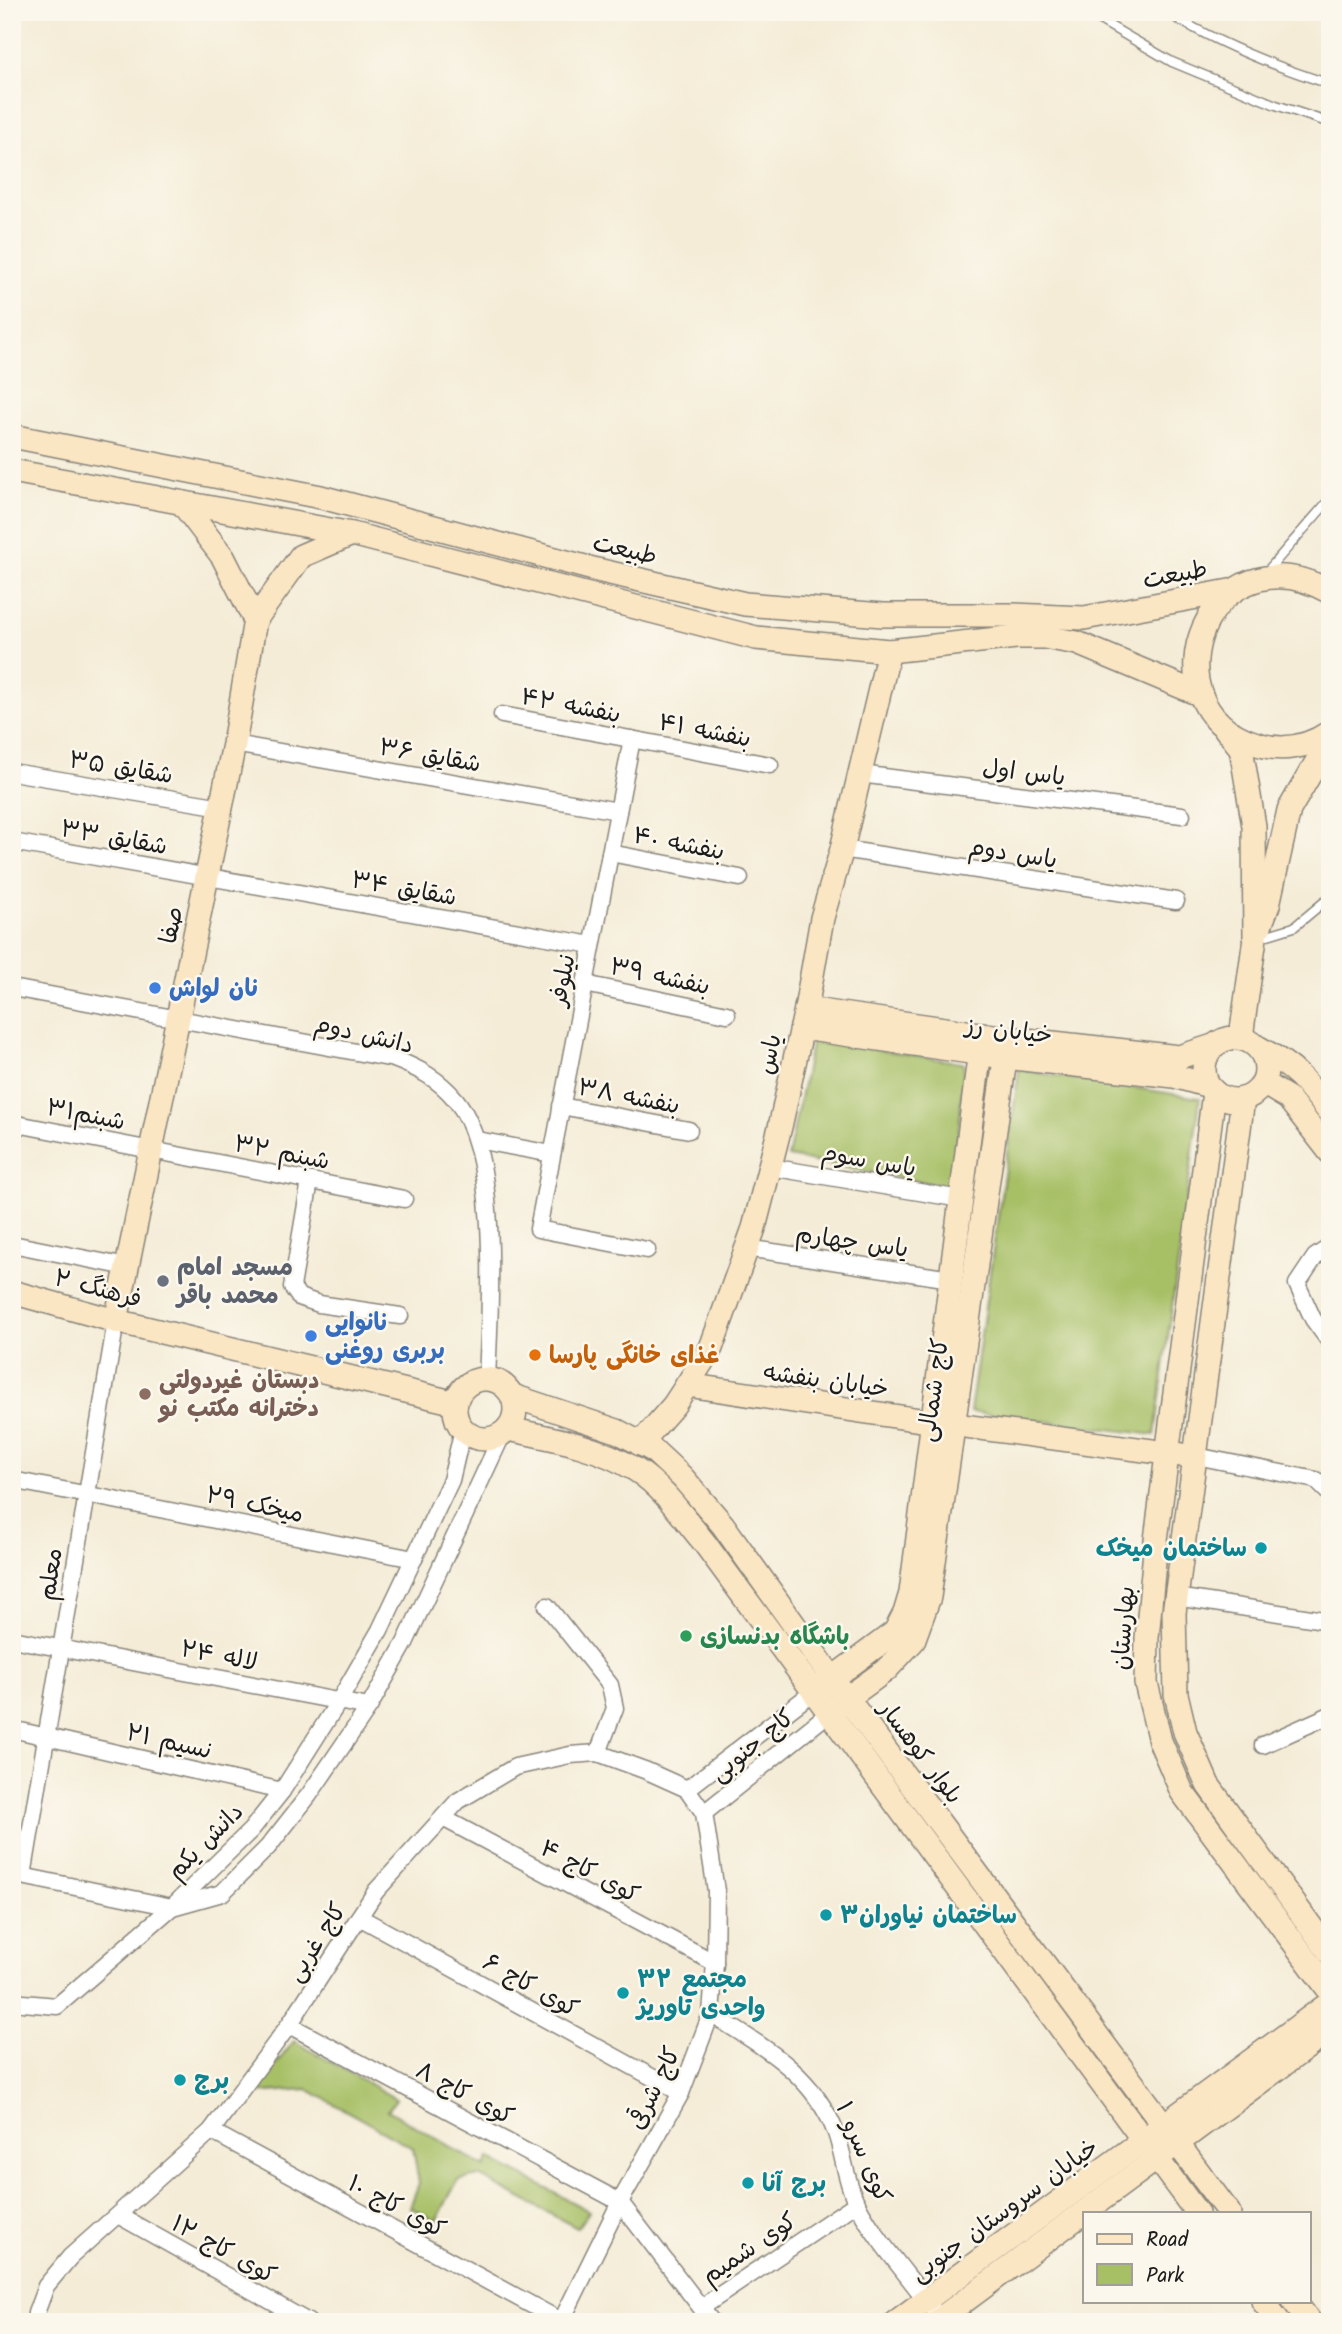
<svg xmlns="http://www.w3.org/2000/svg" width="1342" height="2334" viewBox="0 0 1342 2334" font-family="Kalam,'Playpen Sans Arabic',sans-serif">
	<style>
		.green { fill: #a7c066; stroke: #626e41; stroke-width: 2 }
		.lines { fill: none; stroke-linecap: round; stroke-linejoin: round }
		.lane-casing { stroke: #88847a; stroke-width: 11 }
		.street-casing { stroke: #88847a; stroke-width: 19 }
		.secondary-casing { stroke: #88847a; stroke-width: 26 }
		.lane { stroke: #fff; stroke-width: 8 }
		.street { stroke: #fff; stroke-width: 16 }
		.secondary { stroke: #fbe6c4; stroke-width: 23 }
		.shop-dot { fill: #3f7fe0; stroke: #fbf7ec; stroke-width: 2.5 }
		.worship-dot { fill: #6b7280; stroke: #fbf7ec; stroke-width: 2.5 }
		.food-dot { fill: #e8710a; stroke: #fbf7ec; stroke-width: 2.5 }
		.education-dot { fill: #8d6e63; stroke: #fbf7ec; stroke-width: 2.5 }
		.culture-dot { fill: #0f9aa8; stroke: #fbf7ec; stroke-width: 2.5 }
		.leisure-dot { fill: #2e9e5b; stroke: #fbf7ec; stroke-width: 2.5 }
		.labels { text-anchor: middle; stroke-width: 5; stroke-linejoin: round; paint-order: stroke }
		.street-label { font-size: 24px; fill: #1c1c1c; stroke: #fbf7ec }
		.shop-label { font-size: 24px; font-weight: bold; fill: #366cbe; stroke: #fbf7ec; text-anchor: start }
		.worship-label { font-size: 24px; font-weight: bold; fill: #5b616d; stroke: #fbf7ec; text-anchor: start }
		.food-label { font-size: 24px; font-weight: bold; fill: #c56008; stroke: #fbf7ec; text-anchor: start }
		.education-label { font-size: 24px; font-weight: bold; fill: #785e54; stroke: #fbf7ec; text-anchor: start }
		.culture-label { font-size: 24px; font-weight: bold; fill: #0d838f; stroke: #fbf7ec; text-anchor: start }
		.leisure-label { font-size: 24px; font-weight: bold; fill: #27864d; stroke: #fbf7ec; text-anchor: start }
	</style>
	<rect width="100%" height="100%" fill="#fbf7ec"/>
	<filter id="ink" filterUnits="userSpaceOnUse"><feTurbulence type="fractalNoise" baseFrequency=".0143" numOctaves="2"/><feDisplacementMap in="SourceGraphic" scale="14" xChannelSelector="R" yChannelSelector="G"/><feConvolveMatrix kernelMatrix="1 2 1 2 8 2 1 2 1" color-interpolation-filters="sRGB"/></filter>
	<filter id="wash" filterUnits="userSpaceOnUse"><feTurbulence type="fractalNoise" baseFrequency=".00686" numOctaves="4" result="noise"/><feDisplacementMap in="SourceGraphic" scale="28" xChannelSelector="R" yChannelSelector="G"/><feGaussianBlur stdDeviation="1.57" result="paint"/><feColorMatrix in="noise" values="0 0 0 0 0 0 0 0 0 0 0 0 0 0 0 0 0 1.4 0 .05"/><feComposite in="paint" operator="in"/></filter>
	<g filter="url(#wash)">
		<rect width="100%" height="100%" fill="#f4ecd7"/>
		<g class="green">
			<polygon points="812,1040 964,1063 954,1188 788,1157"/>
			<polygon points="1019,1070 1200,1098 1155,1435 970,1412"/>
			<polygon points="294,2041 396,2099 388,2110 485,2167 489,2158 589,2211 577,2228 479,2176 458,2180 436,2221 410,2207 419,2183 413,2148 307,2089 254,2093"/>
		</g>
	</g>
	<g filter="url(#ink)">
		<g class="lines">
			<defs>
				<g id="lane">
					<polyline points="1086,12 1172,62 1276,105 1330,123"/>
					<path d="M1166 12C1217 43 1273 66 1330 84"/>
					<polyline points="1263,576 1330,499"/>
					<polyline points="1258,938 1294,927 1330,897"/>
				</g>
				<g id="street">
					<polyline points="502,715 770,765"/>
					<polyline points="632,739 538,1229 647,1250"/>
					<polyline points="234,744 618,811"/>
					<polyline points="12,772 222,807"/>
					<polyline points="860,774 1182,815"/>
					<polyline points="12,842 592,945"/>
					<polyline points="842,849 1176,901"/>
					<polyline points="610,853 740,878"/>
					<polyline points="585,984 727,1014"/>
					<path d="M12 988 394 1059C418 1068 439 1079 456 1100 501 1156 490 1308 487 1379"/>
					<polyline points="561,1106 689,1130"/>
					<polyline points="12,1123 404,1199"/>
					<polyline points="477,1140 552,1154"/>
					<polyline points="770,1167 961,1199"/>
					<polyline points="310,1181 292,1287 299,1297 319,1304 400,1316"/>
					<polyline points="12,1244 127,1267"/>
					<polyline points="1330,1247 1315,1257 1297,1284 1313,1319 1330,1342"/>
					<polyline points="746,1248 951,1279"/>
					<polyline points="1196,1456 1316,1480 1330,1494"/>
					<polyline points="12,1480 414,1559"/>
					<polyline points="1176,1597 1330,1621"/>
					<polyline points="547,1606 610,1685 615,1708 598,1753"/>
					<polyline points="12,1639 369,1707"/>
					<polyline points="12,1729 282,1791"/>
					<polyline points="1263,1745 1330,1715"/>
					<polyline points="687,1789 813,1692"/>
					<polyline points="704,1813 829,1713"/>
					<polyline points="443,1818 715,1963"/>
					<polyline points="12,1874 172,1907 222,1893 268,1847 309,1795 369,1707 405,1643 503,1433"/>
					<polyline points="23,1876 116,1321"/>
					<polyline points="359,1917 681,2093"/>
					<polyline points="12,2002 57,2006 172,1907 251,1830 282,1791 339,1701 380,1630 451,1480 463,1429"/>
					<path d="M711 2014C763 2047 812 2072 836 2133 844 2156 846 2183 857 2204 877 2241 907 2274 932 2308"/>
					<polyline points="289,2025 620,2202 712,2322"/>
					<polyline points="211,2131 561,2321"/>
					<polyline points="118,2215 308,2322"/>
					<polyline points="702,2307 857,2203"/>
					<polyline points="35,2322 36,2313 46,2286 70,2257 211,2131 289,2025 376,1891 458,1801 515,1767 570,1755 598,1753 647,1771 687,1789"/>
					<polyline points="561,2322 620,2202 681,2093 711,2014 715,1963 716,1891 704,1813 687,1789"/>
				</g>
				<g id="secondary">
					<polyline points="12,436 321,497 597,570 745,604 883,615 1013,615 1084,618 1235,590"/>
					<polyline points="12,471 352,534 756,638 889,651 1016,637 1044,637 1077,643 1201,695"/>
					<polyline points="182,503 223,557 255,620"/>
					<path d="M1330 592C1210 524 1139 705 1254 743 1280 752 1307 748 1330 732"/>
					<polyline points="1227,731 1241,748 1254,826 1255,938 1241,1037"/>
					<polyline points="1260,926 1268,905 1289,810 1330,739"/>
					<polyline points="806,1009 1008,1038 1179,1057 1213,1046"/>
					<polyline points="802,1028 1005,1057 1174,1076 1209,1086"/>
					<circle cx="1235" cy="1069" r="31"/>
					<path d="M1259 1048C1296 1068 1305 1080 1330 1113"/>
					<polyline points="1263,1083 1288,1098 1330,1152"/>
					<polyline points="1214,1092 1156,1540 1147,1638 1146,1683 1160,1741 1182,1792 1329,1990"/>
					<polyline points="1243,1099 1174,1613 1176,1694 1185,1732 1208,1785 1330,1953"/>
					<polyline points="12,1292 116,1321 456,1403"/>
					<polyline points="116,1321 234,744 255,620 301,556 352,534"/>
					<circle cx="485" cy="1409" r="30"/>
					<polyline points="687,1385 934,1422 1182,1455"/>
					<polyline points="513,1396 617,1431 653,1450 682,1477 723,1525 832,1678 1229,2213"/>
					<path d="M508 1429C551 1438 598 1446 636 1470 663 1487 683 1517 703 1541L1197 2213"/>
					<polyline points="640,1444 674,1405 711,1348 754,1228 780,1127 806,1009 822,918 842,849 889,651"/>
					<polyline points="822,1686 895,1632 905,1613 911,1593 982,1034"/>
					<polyline points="838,1705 886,1670 913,1641 929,1597 1008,1038"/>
					<polyline points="1263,2301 1279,2322"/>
					<polyline points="1294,2301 1310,2322"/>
					<polyline points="896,2322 1327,2005"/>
					<polyline points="936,2322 1330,2030"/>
				</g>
			</defs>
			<use href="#lane" class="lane-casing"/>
			<use href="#street" class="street-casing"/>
			<use href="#secondary" class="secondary-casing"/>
			<use href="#lane" class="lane"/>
			<use href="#street" class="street"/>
			<use href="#secondary" class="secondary"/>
		</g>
	</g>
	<g class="shop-dot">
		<circle cx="155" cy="988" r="7"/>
		<circle cx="311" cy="1336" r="7"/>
	</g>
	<circle class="worship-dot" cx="163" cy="1281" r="7"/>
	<circle class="food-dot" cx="535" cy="1355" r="7"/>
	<circle class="education-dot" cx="145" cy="1394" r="7"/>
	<g class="culture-dot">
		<circle cx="1261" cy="1548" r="7"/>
		<circle cx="826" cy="1915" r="7"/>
		<circle cx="623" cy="1993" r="7"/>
		<circle cx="180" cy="2080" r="7"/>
		<circle cx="748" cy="2183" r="7"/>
	</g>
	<circle class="leisure-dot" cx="686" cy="1636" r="7"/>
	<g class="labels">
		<g class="street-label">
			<text transform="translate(625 549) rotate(13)" y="8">طبیعت</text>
			<text transform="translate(1175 574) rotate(-11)" y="8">طبیعت</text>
			<text transform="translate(571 705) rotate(11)" y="8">بنفشه ۴۲</text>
			<text transform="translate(705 730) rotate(11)" y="8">بنفشه ۴۱</text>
			<text transform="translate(430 755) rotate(10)" y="8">شقایق ۳۶</text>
			<text transform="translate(121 767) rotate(9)" y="8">شقایق ۳۵</text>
			<text transform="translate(1024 772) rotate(7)" y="8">یاس اول</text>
			<text transform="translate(114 837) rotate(10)" y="8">شقایق ۳۳</text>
			<text transform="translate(679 843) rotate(11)" y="8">بنفشه ۴۰</text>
			<text transform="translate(1013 853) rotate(9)" y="8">یاس دوم</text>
			<text transform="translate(404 888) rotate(10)" y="8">شقایق ۳۴</text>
			<text transform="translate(171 925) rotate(-78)" y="8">صفا</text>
			<text transform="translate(660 976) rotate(12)" y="8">بنفشه ۳۹</text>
			<text transform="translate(562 980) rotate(-79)" y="8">نیلوفر</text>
			<text transform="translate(1009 1030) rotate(7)" y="8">خیابان رز</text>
			<text transform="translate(364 1034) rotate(13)" y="8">دانش دوم</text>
			<text transform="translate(769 1054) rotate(-78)" y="8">یاس</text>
			<text transform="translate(629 1096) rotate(11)" y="8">بنفشه ۳۸</text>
			<text transform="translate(86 1114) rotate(11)" y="8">شبنم۳۱</text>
			<text transform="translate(282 1152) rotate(11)" y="8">شبنم ۳۲</text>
			<text transform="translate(869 1160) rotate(10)" y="8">یاس سوم</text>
			<text transform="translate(852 1241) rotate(8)" y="8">یاس چهارم</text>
			<text transform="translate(98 1288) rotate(15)" y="8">فرهنگ ۲</text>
			<text transform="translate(826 1380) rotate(8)" y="8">خیابان بنفشه</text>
			<text transform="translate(933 1390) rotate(-82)" y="8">کاج شمالی</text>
			<text transform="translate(255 1504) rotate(12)" y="8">میخک ۲۹</text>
			<text transform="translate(50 1574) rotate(-81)" y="8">معلم</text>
			<text transform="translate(1123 1628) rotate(-86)" y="8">بهارستان</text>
			<text transform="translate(219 1655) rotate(11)" y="8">لاله ۲۴</text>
			<text transform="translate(169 1741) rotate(13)" y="8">نسیم ۲۱</text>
			<text transform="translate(752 1745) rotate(-39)" y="8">کاج جنوبی</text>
			<text transform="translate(921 1752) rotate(53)" y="8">بلوار کوهسار</text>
			<text transform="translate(205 1841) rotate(-45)" y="8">دانش یکم</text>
			<text transform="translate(590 1871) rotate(28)" y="8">کوی کاج ۴</text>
			<text transform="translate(316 1942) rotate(-57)" y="8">کاج غربی</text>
			<text transform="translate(531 1985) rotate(29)" y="8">کوی کاج ۶</text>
			<text transform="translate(654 2088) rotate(-64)" y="8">کاج شرقی</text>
			<text transform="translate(465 2093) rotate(28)" y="8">کوی کاج ۸</text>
			<text transform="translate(864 2152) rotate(67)" y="8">کوی سرو ۱</text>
			<text transform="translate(397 2206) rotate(28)" y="8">کوی کاج ۱۰</text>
			<text transform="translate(1004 2210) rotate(-36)" y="8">خیابان سروستان جنوبی</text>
			<text transform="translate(749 2248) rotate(-34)" y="8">کوی شمیم</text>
			<text transform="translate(224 2249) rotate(29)" y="8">کوی کاج ۱۲</text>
		</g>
		<g class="shop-label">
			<text x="169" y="996">نان لواش</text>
			<text x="325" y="1330">نانوایی<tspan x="325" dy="28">بربری روغنی</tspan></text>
		</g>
		<g class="worship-label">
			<text x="177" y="1275">مسجد امام<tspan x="177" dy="28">محمد باقر</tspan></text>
		</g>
		<g class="food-label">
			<text x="549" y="1363">غذای خانگی پارسا</text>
		</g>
		<g class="education-label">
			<text x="159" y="1388">دبستان غیردولتی<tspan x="159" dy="28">دخترانه مکتب نو</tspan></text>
		</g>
		<g class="culture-label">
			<text x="1247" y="1556" text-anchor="end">ساختمان میخک</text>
			<text x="840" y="1923">ساختمان نیاوران۳</text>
			<text x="637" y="1987">مجتمع ۳۲<tspan x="637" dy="28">واحدی تاوریژ</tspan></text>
			<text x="194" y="2088">برج</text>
			<text x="762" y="2191">برج آنا</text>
		</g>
		<g class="leisure-label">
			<text x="700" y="1644">باشگاه بدنسازی</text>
		</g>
	</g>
	<rect width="1342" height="2334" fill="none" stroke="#fbf7ec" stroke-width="42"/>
	<rect x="1083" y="2212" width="228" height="91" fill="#fbf7ec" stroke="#a29f99" stroke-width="2"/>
	<rect x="1097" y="2234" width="35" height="10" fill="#fbe6c4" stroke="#a29f99" stroke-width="2"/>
	<text x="1146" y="2246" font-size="21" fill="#1c1c1c">Road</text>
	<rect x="1097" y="2264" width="35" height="21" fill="#a7c066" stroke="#a29f99" stroke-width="2"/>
	<text x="1146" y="2282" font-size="21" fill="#1c1c1c">Park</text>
</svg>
